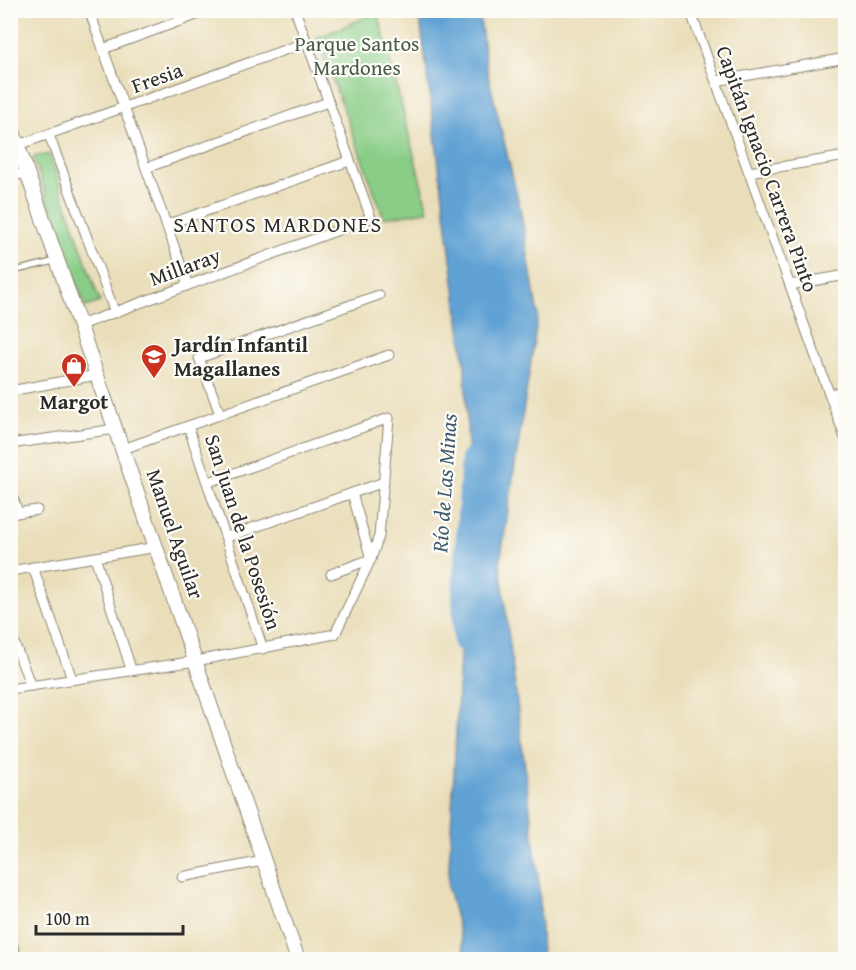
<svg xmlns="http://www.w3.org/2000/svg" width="856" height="970" viewBox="0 0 856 970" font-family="'Gentium Book Plus',serif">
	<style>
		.green { fill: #89cd87; stroke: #5a7c59; stroke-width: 1.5 }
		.water { fill: #60a2d4; stroke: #466680; stroke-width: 1.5 }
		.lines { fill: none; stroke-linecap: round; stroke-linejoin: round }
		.river { stroke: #60a2d4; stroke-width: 18 }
		.lane-casing { stroke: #8a8472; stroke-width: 7 }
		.street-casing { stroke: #8a8472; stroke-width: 11 }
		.secondary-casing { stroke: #8a8472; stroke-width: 16 }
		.lane { stroke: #fff; stroke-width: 4.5 }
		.street { stroke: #fff; stroke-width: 9 }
		.secondary { stroke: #fff; stroke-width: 14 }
		.labels { text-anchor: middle; stroke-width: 4.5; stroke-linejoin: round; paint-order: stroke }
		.park-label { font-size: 21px; fill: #475c47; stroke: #fdfcf7 }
		.street-label { font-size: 21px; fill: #2b2b2b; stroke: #fdfcf7 }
		.poi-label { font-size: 21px; font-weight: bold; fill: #2b2b2b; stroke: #fdfcf7; text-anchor: start }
		.neighbourhood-label { font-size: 22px; letter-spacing: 1.5px; fill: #2b2b2b; stroke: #fdfcf7 }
		.water-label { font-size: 22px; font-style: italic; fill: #405b6f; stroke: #fdfcf7 }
	</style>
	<rect width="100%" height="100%" fill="#fdfcf7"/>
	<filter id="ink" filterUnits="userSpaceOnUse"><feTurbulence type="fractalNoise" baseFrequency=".0167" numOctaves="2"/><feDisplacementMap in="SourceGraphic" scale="12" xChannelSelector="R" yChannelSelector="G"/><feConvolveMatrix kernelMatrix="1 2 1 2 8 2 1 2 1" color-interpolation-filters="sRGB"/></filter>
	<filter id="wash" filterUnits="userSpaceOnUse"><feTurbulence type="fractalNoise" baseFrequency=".008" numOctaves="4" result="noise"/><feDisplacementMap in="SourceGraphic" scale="24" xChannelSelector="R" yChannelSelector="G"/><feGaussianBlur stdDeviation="1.35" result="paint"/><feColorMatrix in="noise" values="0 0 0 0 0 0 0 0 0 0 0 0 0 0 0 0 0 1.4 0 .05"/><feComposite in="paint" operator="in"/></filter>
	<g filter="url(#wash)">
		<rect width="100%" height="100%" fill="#eadeba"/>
		<g class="green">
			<polygon points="378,12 428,211 384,218 317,38"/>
			<polygon points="49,154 100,302 85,307 33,157"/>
		</g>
		<polygon class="water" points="419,11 479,11 487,71 520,208 538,315 500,563 539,884 542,959 466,959 448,887 469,481 465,367"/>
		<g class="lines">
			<polyline class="river" points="462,643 461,595 470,457"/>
		</g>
	</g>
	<g filter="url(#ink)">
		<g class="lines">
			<defs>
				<g id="lane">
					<polyline points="10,272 55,261"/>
					<polyline points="10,784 15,791"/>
				</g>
				<g id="street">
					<polyline points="89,10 188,285"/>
					<polyline points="690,10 846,440"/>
					<polyline points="103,49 210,10"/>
					<polyline points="716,81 846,58"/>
					<polyline points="49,135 115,313"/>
					<polyline points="18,145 307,42"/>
					<polyline points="146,168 328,102"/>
					<polyline points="749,172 846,156"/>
					<polyline points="10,176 28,173"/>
					<polyline points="166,225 349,161"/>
					<polyline points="790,285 846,275"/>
					<polyline points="80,325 371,218 295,10"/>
					<polyline points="10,391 97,375"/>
					<polyline points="830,394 846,391"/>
					<polyline points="220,414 199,358 379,295"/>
					<polyline points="188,426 263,649"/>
					<polyline points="10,444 116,429"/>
					<polyline points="123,449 389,355"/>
					<polyline points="10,490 18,512"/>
					<polyline points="10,514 37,510"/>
					<polyline points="227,537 384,482"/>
					<polyline points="95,557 131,669"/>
					<polyline points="33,567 72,679"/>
					<polyline points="10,571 157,547"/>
					<polyline points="331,574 371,559 352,493"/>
					<polyline points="10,632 31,686"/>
					<polyline points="10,689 196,661 335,634 371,559 379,536 389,418 209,482"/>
					<polyline points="182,877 263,861"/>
					<polyline points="10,938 18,960"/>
				</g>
				<polyline id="secondary" points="10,123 298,960"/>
			</defs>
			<use href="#lane" class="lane-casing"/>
			<use href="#street" class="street-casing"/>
			<use href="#secondary" class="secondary-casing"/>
			<use href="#lane" class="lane"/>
			<use href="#street" class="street"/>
			<use href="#secondary" class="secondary"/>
		</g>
	</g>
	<defs>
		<symbol id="school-pin" viewBox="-11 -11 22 30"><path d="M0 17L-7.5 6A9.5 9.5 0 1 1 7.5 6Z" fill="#c8321e" stroke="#fdfcf7"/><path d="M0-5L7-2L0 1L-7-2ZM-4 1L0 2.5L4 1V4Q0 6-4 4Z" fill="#fff"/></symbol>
		<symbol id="shop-pin" viewBox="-11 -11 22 30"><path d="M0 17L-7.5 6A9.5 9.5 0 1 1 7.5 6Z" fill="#c8321e" stroke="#fdfcf7"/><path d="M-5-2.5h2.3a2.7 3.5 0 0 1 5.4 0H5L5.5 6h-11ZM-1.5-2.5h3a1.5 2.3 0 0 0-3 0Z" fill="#fff"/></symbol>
	</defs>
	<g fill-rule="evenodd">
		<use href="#school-pin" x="139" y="342" width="30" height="40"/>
		<use href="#shop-pin" x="59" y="351" width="30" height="40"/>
	</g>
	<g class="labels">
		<g class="park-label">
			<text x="357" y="51">Parque Santos<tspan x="357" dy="24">Mardones</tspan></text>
		</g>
		<g class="street-label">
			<text transform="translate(157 78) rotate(-20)" y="7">Fresia</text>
			<text transform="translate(767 169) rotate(70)" y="7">Capitán Ignacio Carrera Pinto</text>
			<text transform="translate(185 267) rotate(-20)" y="7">Millaray</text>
			<text transform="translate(243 532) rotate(72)" y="7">San Juan de la Posesión</text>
			<text transform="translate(175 534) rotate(71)" y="7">Manuel Aguilar</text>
		</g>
		<g class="poi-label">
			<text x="174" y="352">Jardín Infantil<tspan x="174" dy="24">Magallanes</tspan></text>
			<text x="74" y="409" text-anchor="middle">Margot</text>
		</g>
		<g class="neighbourhood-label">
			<text x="278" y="232">SANTOS MARDONES</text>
		</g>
		<g class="water-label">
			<text transform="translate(444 483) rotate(-86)" y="8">Río de Las Minas</text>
		</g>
	</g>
	<rect width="856" height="970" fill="none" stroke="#fdfcf7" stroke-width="36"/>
	<path d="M36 925v9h147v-9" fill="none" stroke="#2b2b2b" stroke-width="3"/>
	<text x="45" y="925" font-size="18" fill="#2b2b2b" stroke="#fdfcf7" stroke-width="4.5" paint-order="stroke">100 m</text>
</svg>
